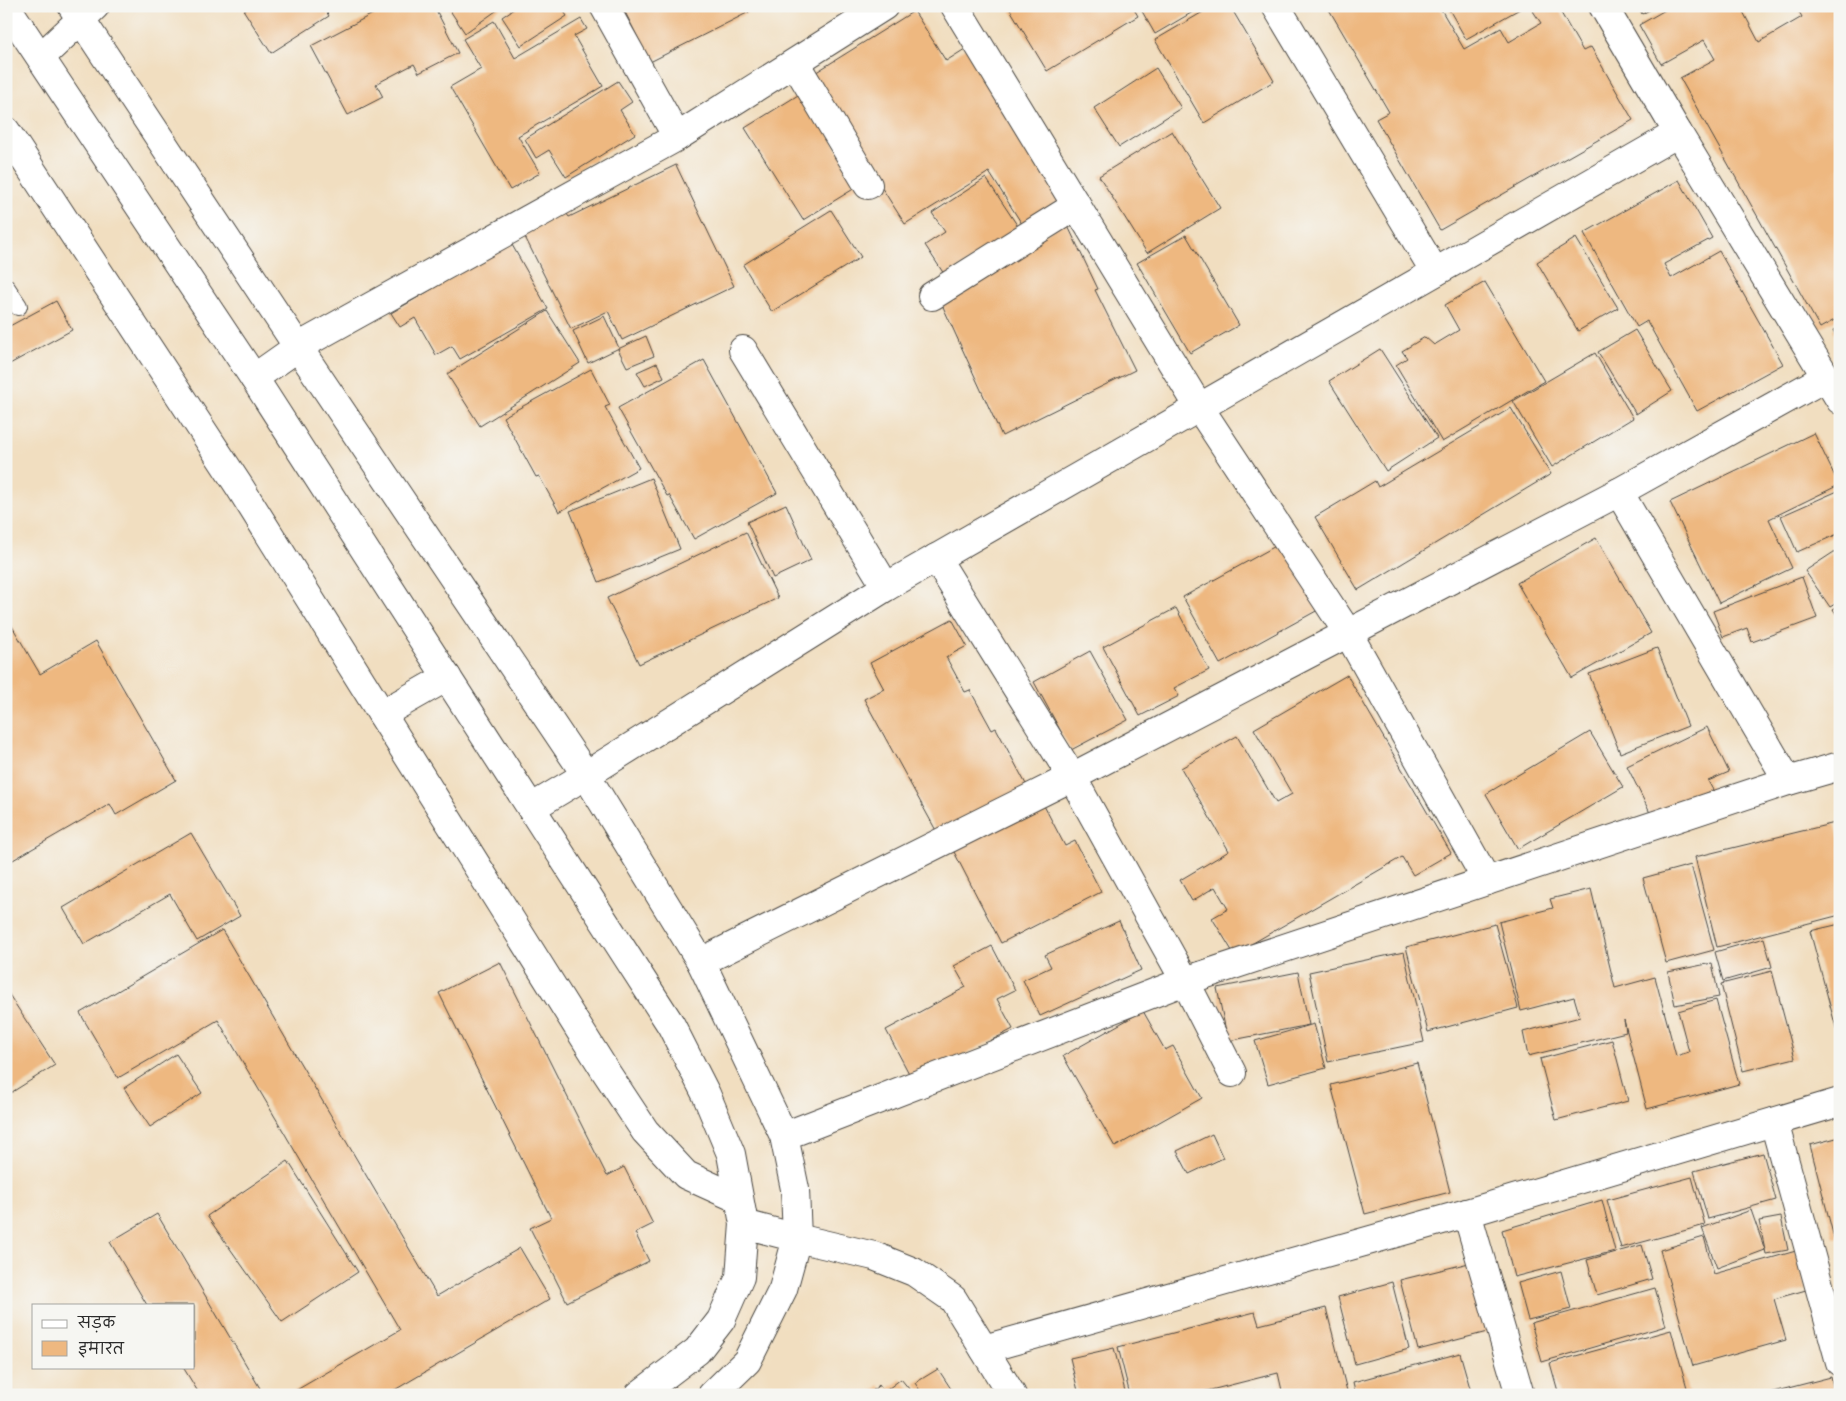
<svg xmlns="http://www.w3.org/2000/svg" width="1846" height="1401" viewBox="0 0 1846 1401" font-family="'Shantell Sans','Playpen Sans Deva',sans-serif">
	<style>
		.building { fill: #eeb880 }
		.lines { fill: none; stroke-linecap: round; stroke-linejoin: round }
		.service-casing { stroke: #494641; stroke-width: 20 }
		.minor-casing { stroke: #494641; stroke-width: 30 }
		.tertiary-casing { stroke: #494641; stroke-width: 30 }
		.service { stroke: #fff; stroke-width: 18 }
		.minor { stroke: #fff; stroke-width: 28 }
		.tertiary { stroke: #fff; stroke-width: 28 }
	</style>
	<rect width="100%" height="100%" fill="#f6f6f2"/>
	<filter id="ink" filterUnits="userSpaceOnUse"><feTurbulence type="fractalNoise" baseFrequency=".02" numOctaves="2"/><feDisplacementMap in="SourceGraphic" scale="10" xChannelSelector="R" yChannelSelector="G"/><feConvolveMatrix kernelMatrix="1 2 1 2 8 2 1 2 1" color-interpolation-filters="sRGB"/></filter>
	<filter id="wash" filterUnits="userSpaceOnUse"><feTurbulence type="fractalNoise" baseFrequency=".0096" numOctaves="4" result="noise"/><feDisplacementMap in="SourceGraphic" scale="20" xChannelSelector="R" yChannelSelector="G"/><feGaussianBlur stdDeviation="1.12" result="paint"/><feColorMatrix in="noise" values="0 0 0 0 0 0 0 0 0 0 0 0 0 0 0 0 0 1.4 0 .05"/><feComposite in="paint" operator="in"/></filter>
	<g filter="url(#wash)">
		<rect width="100%" height="100%" fill="#f1dec0"/>
		<g id="blocks">
			<g class="building">
				<polygon points="251,6 323,6 329,16 271,53 244,11"/>
				<polygon points="388,6 434,6 458,53 419,73 414,64 376,84 383,97 348,115 311,46"/>
				<polygon points="447,6 503,6 465,33"/>
				<polygon points="518,6 560,6 567,16 521,46 502,17"/>
				<polygon points="622,6 746,6 749,12 650,62"/>
				<polygon points="1008,6 1132,6 1138,16 1047,71"/>
				<polygon points="1139,6 1203,6 1155,34"/>
				<polygon points="1213,6 1230,6 1274,81 1204,123 1155,40"/>
				<polygon points="1327,6 1439,6 1464,49 1501,28 1509,42 1541,23 1533,11 1542,6 1557,6 1583,51 1591,47 1633,120 1440,230 1376,119 1389,112"/>
				<polygon points="1447,6 1525,6 1466,39"/>
				<polygon points="1638,6 1657,6 1642,14"/>
				<polygon points="1672,6 1740,6 1759,42 1802,17 1797,8 1800,6 1840,6 1840,317 1820,328 1680,78 1715,59 1704,40 1661,64 1639,25"/>
				<polygon points="914,11 946,61 968,47 1064,198 1022,224 989,172 905,224 810,76"/>
				<polygon points="581,19 587,29 574,36 603,86 518,136 540,173 510,190 450,87 481,69 463,39 494,21 515,58"/>
				<polygon points="1156,68 1181,108 1119,147 1094,108"/>
				<polygon points="618,81 632,102 620,110 635,134 566,177 549,150 536,158 525,139"/>
				<polygon points="803,92 860,185 803,220 745,128"/>
				<polygon points="1172,131 1220,208 1147,253 1099,176"/>
				<polygon points="676,165 734,286 622,340 608,311 571,329 523,233 564,210 569,217"/>
				<polygon points="986,178 1019,228 946,277 925,245 945,232 932,213"/>
				<polygon points="1679,180 1712,238 1664,264 1671,278 1719,251 1783,364 1697,411 1647,321 1637,327 1584,233"/>
				<polygon points="831,210 861,257 772,312 743,265"/>
				<polygon points="1066,222 1098,289 1095,290 1135,370 1002,436 939,298"/>
				<polygon points="1186,235 1239,325 1190,353 1137,263"/>
				<polygon points="1576,238 1618,308 1578,331 1537,262"/>
				<polygon points="511,243 548,309 460,359 452,346 436,355 415,318 400,327 391,313"/>
				<polygon points="1485,282 1544,381 1442,442 1396,365 1407,358 1402,351 1425,337 1434,345 1459,330 1445,305"/>
				<polygon points="56,301 72,330 6,366 6,328"/>
				<polygon points="547,311 580,363 480,426 447,374"/>
				<polygon points="604,316 619,348 588,363 573,331"/>
				<polygon points="1840,327 1840,344 1833,330"/>
				<polygon points="1635,330 1672,391 1636,414 1598,352"/>
				<polygon points="646,336 654,356 627,367 618,349"/>
				<polygon points="1380,349 1437,438 1386,471 1329,381"/>
				<polygon points="1595,353 1633,418 1552,467 1513,401"/>
				<polygon points="704,360 777,493 694,539 669,495 667,496 618,408"/>
				<polygon points="657,363 664,377 645,386 637,372"/>
				<polygon points="591,369 610,405 605,407 639,468 559,512 539,476 536,477 503,417"/>
				<polygon points="1511,408 1551,474 1358,590 1315,517 1375,481 1378,487"/>
				<polygon points="1814,433 1839,485 1769,519 1792,568 1719,603 1670,502"/>
				<polygon points="651,478 680,549 599,582 570,511"/>
				<polygon points="1840,490 1840,533 1797,552 1781,516"/>
				<polygon points="786,504 811,560 773,578 747,522"/>
				<polygon points="746,532 778,598 639,664 607,598"/>
				<polygon points="1596,538 1651,633 1572,678 1517,583"/>
				<polygon points="1281,543 1318,610 1220,664 1183,597"/>
				<polygon points="1840,548 1840,601 1830,607 1805,571"/>
				<polygon points="1802,577 1817,618 1752,642 1747,628 1723,637 1713,611"/>
				<polygon points="1840,605 1840,620 1833,609"/>
				<polygon points="1176,608 1209,670 1174,688 1179,696 1140,716 1103,647"/>
				<polygon points="6,616 40,674 96,641 176,780 116,815 110,804 6,864"/>
				<polygon points="952,619 967,646 946,657 965,692 970,690 992,730 996,728 1028,788 939,836 864,699 884,689 870,663"/>
				<polygon points="1657,648 1688,726 1620,753 1589,674"/>
				<polygon points="1090,651 1128,720 1071,750 1034,682"/>
				<polygon points="1347,675 1451,853 1413,875 1402,857 1234,954 1212,918 1228,909 1215,887 1192,901 1180,880 1229,851 1181,768 1237,736 1276,803 1292,794 1254,729"/>
				<polygon points="1707,727 1729,772 1708,781 1713,790 1653,819 1627,766"/>
				<polygon points="1590,732 1623,787 1518,849 1486,794"/>
				<polygon points="1041,800 1065,846 1075,841 1101,892 1001,943 951,846"/>
				<polygon points="1835,823 1840,841 1840,915 1717,947 1695,857"/>
				<polygon points="191,833 240,916 197,941 170,894 84,944 63,908"/>
				<polygon points="1691,865 1714,950 1666,963 1643,878"/>
				<polygon points="1591,889 1615,988 1655,977 1676,1056 1689,1052 1678,1011 1716,1000 1739,1084 1647,1109 1624,1020 1626,1032 1528,1056 1523,1032 1580,1017 1574,997 1521,1011 1499,922 1553,908 1550,899"/>
				<polygon points="1119,921 1141,970 1040,1016 1023,980 1051,967 1045,955"/>
				<polygon points="1495,924 1518,1008 1428,1032 1406,947"/>
				<polygon points="1840,924 1840,1039 1839,1039 1810,931"/>
				<polygon points="222,930 437,1296 520,1248 550,1299 386,1395 288,1395 400,1330 218,1020 118,1078 80,1013"/>
				<polygon points="1764,938 1772,967 1723,981 1715,952"/>
				<polygon points="992,946 1015,990 997,999 1013,1029 913,1081 886,1030 966,987 954,966"/>
				<polygon points="1404,952 1424,1042 1328,1062 1309,972"/>
				<polygon points="500,962 607,1176 624,1167 653,1224 635,1233 649,1261 567,1302 530,1228 551,1218 439,993"/>
				<polygon points="1712,963 1719,997 1675,1005 1668,972"/>
				<polygon points="1772,971 1795,1058 1743,1071 1721,984"/>
				<polygon points="1298,972 1309,1025 1228,1041 1217,988"/>
				<polygon points="6,990 55,1065 9,1094 6,1090"/>
				<polygon points="1143,1011 1165,1050 1173,1046 1202,1098 1115,1147 1063,1056"/>
				<polygon points="1314,1024 1326,1068 1268,1084 1255,1041"/>
				<polygon points="1612,1040 1628,1101 1556,1120 1540,1059"/>
				<polygon points="176,1054 202,1093 150,1127 124,1088"/>
				<polygon points="1417,1063 1450,1192 1365,1214 1331,1085"/>
				<polygon points="1212,1134 1223,1158 1189,1174 1177,1151"/>
				<polygon points="1840,1137 1840,1237 1834,1238 1810,1145"/>
				<polygon points="1763,1153 1776,1200 1708,1219 1694,1171"/>
				<polygon points="288,1161 358,1272 282,1322 207,1216"/>
				<polygon points="1692,1177 1705,1225 1621,1248 1607,1200"/>
				<polygon points="1602,1200 1615,1251 1514,1277 1502,1230"/>
				<polygon points="1751,1210 1765,1250 1717,1268 1702,1228"/>
				<polygon points="157,1214 264,1395 200,1395 183,1367 194,1367 194,1305 147,1305 110,1242"/>
				<polygon points="1781,1217 1788,1250 1766,1254 1759,1221"/>
				<polygon points="1704,1237 1714,1274 1796,1251 1806,1290 1774,1299 1786,1340 1693,1366 1660,1250"/>
				<polygon points="1642,1245 1652,1279 1597,1295 1587,1260"/>
				<polygon points="1473,1262 1491,1331 1418,1350 1400,1280"/>
				<polygon points="1561,1271 1571,1309 1528,1320 1518,1283"/>
				<polygon points="1392,1282 1409,1349 1355,1364 1338,1297"/>
				<polygon points="1655,1288 1666,1326 1542,1362 1531,1323"/>
				<polygon points="1326,1308 1348,1395 1283,1395 1278,1373 1191,1395 1130,1395 1118,1347 1255,1312 1259,1325"/>
				<polygon points="1671,1330 1689,1395 1559,1395 1550,1363"/>
				<polygon points="1114,1348 1126,1395 1079,1395 1070,1358"/>
				<polygon points="1460,1353 1472,1395 1356,1395 1353,1382"/>
				<polygon points="938,1369 955,1395 923,1395 915,1383"/>
				<polygon points="1831,1377 1835,1395 1765,1395 1765,1394"/>
				<polygon points="901,1379 914,1395 868,1395 879,1385 884,1392"/>
				<polygon points="1255,1390 1257,1395 1241,1395 1241,1394"/>
			</g>
		</g>
	</g>
	<g filter="url(#ink)">
		<use href="#blocks" fill-opacity="0" stroke="#494641" stroke-width="1"/>
		<g class="lines">
			<defs>
				<polyline id="service" points="6,288 18,306"/>
				<g id="minor">
					<polyline points="604,6 677,137"/>
					<polyline points="955,6 1199,407 1348,633 1487,881"/>
					<polyline points="1276,6 1435,272"/>
					<polyline points="41,57 95,6"/>
					<polyline points="795,63 868,185"/>
					<polyline points="6,131 239,486 606,1072 645,1131 686,1175 739,1199"/>
					<polyline points="1678,133 1826,377"/>
					<polyline points="932,296 1077,205"/>
					<polyline points="743,350 886,587"/>
					<polyline points="254,378 298,347 677,137 884,6"/>
					<polyline points="1619,492 1788,781"/>
					<polyline points="936,558 1072,777 1185,981 1232,1073"/>
					<polyline points="382,714 447,677"/>
					<polyline points="531,808 586,775 886,587 1678,133 1603,6"/>
					<polyline points="701,962 1072,777 1619,492 1826,377 1840,400"/>
					<polyline points="1774,1122 1840,1362"/>
					<polyline points="784,1136 1185,981 1788,781 1840,766"/>
					<polyline points="1467,1213 1520,1395"/>
					<polyline points="744,1224 797,1238 874,1256 914,1272 953,1299 1012,1395"/>
					<polyline points="984,1349 1467,1213 1840,1102"/>
				</g>
				<g id="tertiary">
					<polyline points="6,6 254,378 671,1025 706,1094 731,1154 744,1224 740,1277 721,1320 697,1351 639,1395"/>
					<polyline points="72,6 298,347 586,775 701,962 784,1136 795,1189 797,1238 783,1289 747,1361 712,1395"/>
				</g>
			</defs>
			<use href="#service" class="service-casing"/>
			<use href="#minor" class="minor-casing"/>
			<use href="#tertiary" class="tertiary-casing"/>
			<use href="#service" class="service"/>
			<use href="#minor" class="minor"/>
			<use href="#tertiary" class="tertiary"/>
		</g>
	</g>
	<rect width="1846" height="1401" fill="none" stroke="#f6f6f2" stroke-width="25"/>
	<rect x="32" y="1304" width="162" height="65" fill="#f6f6f2" stroke="#a5a5a2"/>
	<rect x="42" y="1320" width="25" height="8" fill="#ffffff" stroke="#a5a5a2"/>
	<text x="78" y="1328" font-size="15" fill="#2b2b2b">सड़क</text>
	<rect x="42" y="1341" width="25" height="15" fill="#eeb880" stroke="#a5a5a2"/>
	<text x="78" y="1354" font-size="15" fill="#2b2b2b">इमारत</text>
</svg>
